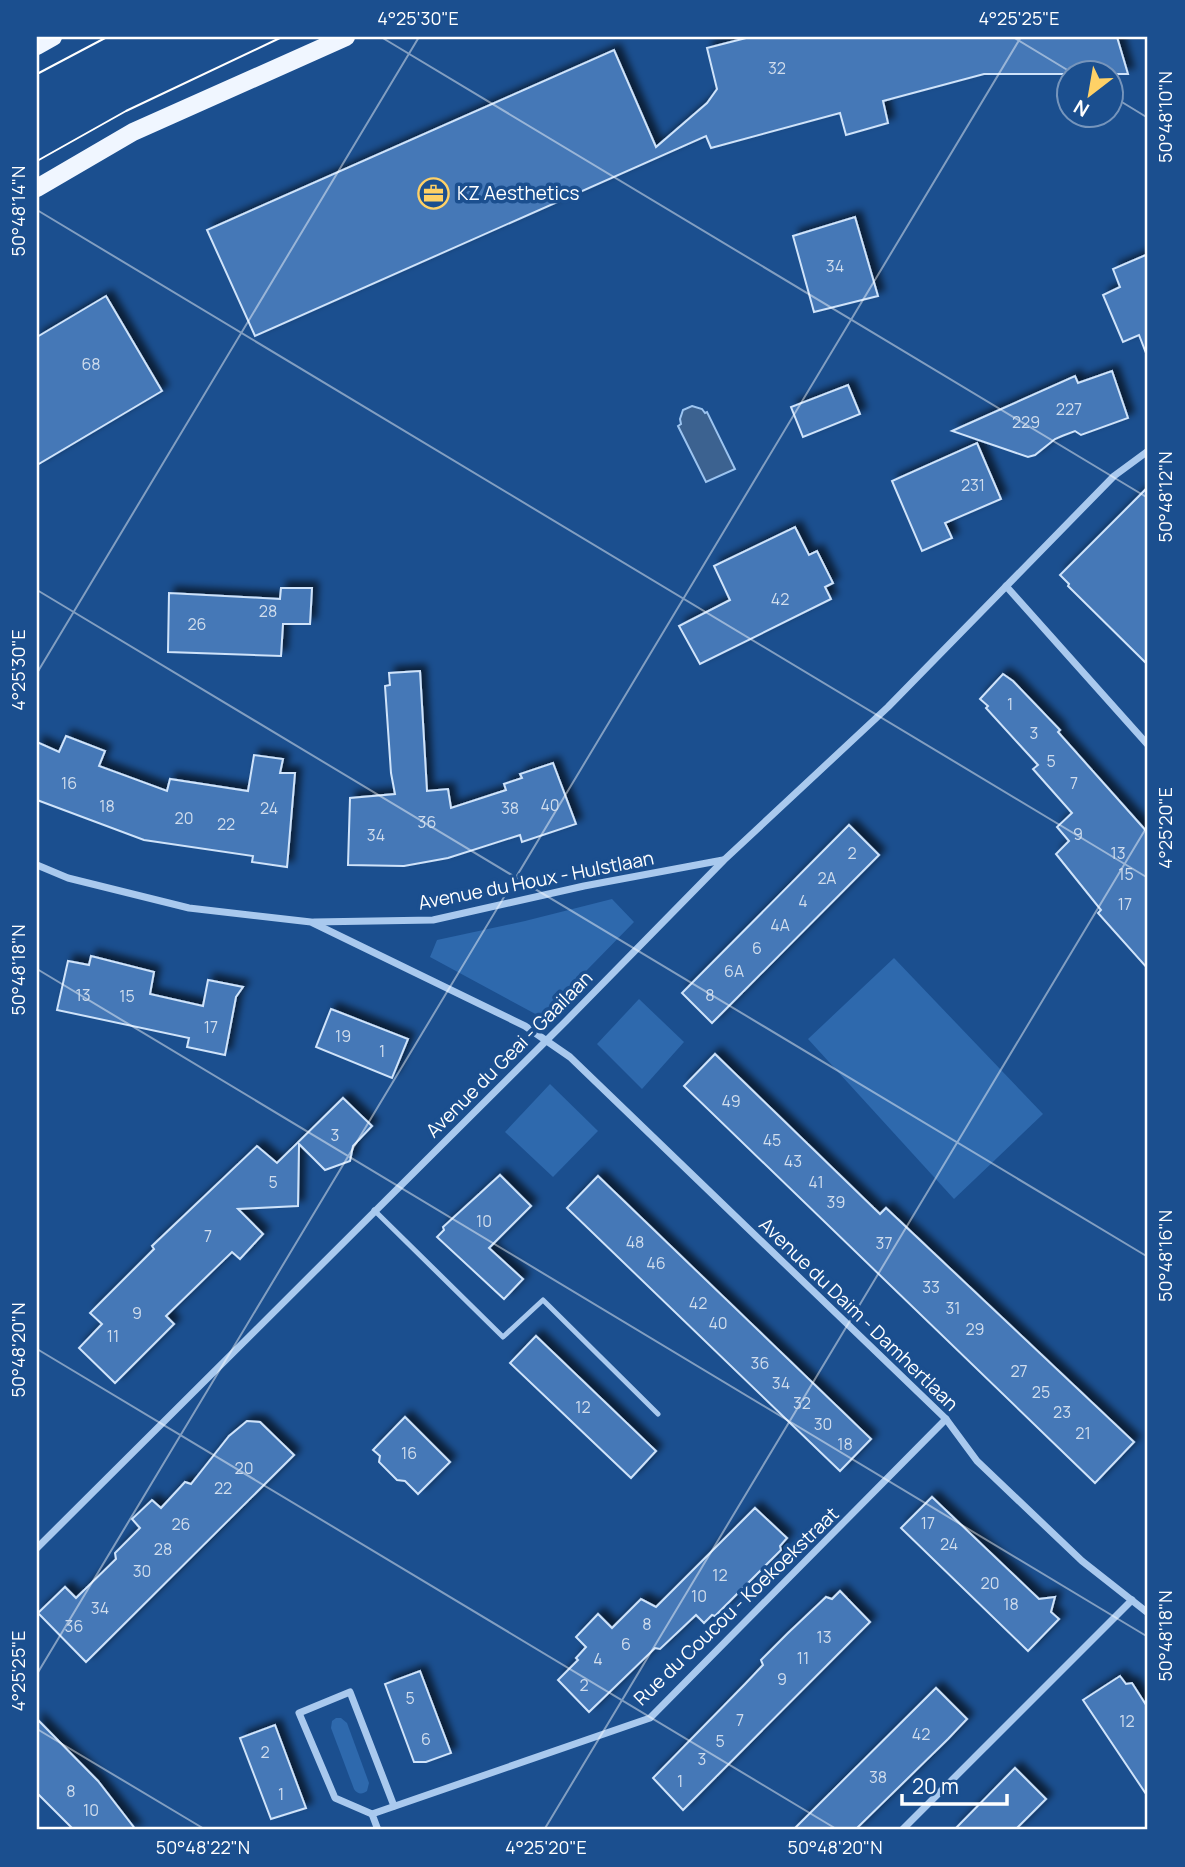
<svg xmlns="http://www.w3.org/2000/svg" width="1185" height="1867" viewBox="0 0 1185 1867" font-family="Manrope,sans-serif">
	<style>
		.green { fill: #2e69ad }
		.water { fill: #3c6290; stroke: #9cc4f0; stroke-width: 2 }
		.building { fill: #4478b7; stroke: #cfe3fa; stroke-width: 2; filter: url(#shadow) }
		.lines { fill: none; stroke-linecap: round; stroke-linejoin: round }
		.lane { stroke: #a9c9ee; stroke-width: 5 }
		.street { stroke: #a9c9ee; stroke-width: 7 }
		.primary { stroke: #f0f6ff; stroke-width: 18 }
		.tram { stroke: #fff; stroke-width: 2 }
		.ticks { fill: none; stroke: #fff; stroke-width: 2; stroke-opacity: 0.45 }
		.labels { text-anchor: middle; stroke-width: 7; stroke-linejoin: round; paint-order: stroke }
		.number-label { font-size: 16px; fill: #d0dded }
		.poi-label { font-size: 19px; fill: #fff; stroke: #1b4f8f; text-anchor: start }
		.street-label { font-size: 19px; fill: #fff; stroke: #1b4f8f }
		.neatline { fill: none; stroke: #fff; stroke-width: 2.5 }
		.ticks-label { font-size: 18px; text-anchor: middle; fill: #fff }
	</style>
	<defs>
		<filter id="shadow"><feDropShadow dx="6" dy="-6" stdDeviation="3.5" flood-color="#0009"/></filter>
	</defs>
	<rect width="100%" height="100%" fill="#1b4f8f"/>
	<g class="green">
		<polygon points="612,899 634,922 541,1017 430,957 437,940 525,921"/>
		<polygon points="894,958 1043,1114 954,1199 808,1039"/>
		<polygon points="639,999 684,1042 642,1089 597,1044"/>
		<polygon points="550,1084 598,1131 553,1177 505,1132"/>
		<path d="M336 1718H341L347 1723 369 1783 367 1791C362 1795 357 1794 354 1789L331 1728 332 1721Z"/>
	</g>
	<polygon class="water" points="692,406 702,409 705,413 707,412 735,469 706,482 678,426 681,424 680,419 683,410"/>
	<g class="building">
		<polygon points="750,37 1117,37 1128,74 984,74 883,101 888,123 846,135 840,113 711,148 706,136 255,336 207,230 614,50 656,147 707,103 717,89 707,48"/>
		<polygon points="855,217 878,296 814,312 793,236"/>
		<polygon points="1148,254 1148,353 1146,353 1139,335 1123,342 1103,295 1120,287 1113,269"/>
		<polygon points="106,296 162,391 37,465 37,337"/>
		<polygon points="1112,371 1128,418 1081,435 1075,431 1062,436 1055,439 1035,455 1028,457 952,431 1075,376 1078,383"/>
		<polygon points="848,385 860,414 803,437 791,407"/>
		<polygon points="977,443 1001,499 945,523 952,538 922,551 892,481"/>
		<polygon points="1148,487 1148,665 1068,586 1069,584 1060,575"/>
		<polygon points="795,527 809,555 817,551 833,583 825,587 831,599 700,664 679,626 730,600 714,566"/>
		<polygon points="281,588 312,588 310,624 283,624 281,656 168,652 169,593 280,599"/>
		<polygon points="420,671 427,791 448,789 451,808 506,790 504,784 522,778 520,774 553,763 576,824 522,842 520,835 448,858 404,866 348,865 350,798 395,794 391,773 385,686 390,685 389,673"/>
		<polygon points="1003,674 1013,681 1060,730 1058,732 1148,833 1148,969 1098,913 1101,910 1056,854 1069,841 1057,827 1072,813 1033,769 1038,765 986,708 988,706 980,699"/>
		<polygon points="66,736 105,751 99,766 167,791 170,779 248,791 254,755 283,759 280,773 295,773 287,867 252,862 253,856 144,840 37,800 37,742 59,752"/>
		<polygon points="849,825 879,855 712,1023 682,993"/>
		<polygon points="91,956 154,972 150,994 203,1006 208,980 243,987 236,997 225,1055 187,1047 189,1038 57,1010 68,961 89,965"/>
		<polygon points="331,1009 408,1039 392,1078 316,1047"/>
		<polygon points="715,1054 880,1214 886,1208 1134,1442 1095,1483 684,1086"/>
		<polygon points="343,1098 372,1126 353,1146 350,1161 325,1170 299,1144 298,1206 238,1209 263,1234 240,1259 232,1252 166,1316 174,1324 115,1383 79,1348 102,1324 90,1313 154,1249 152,1246 257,1146 277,1163"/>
		<polygon points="500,1175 531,1206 489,1248 523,1279 504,1299 437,1237 444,1230 443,1227"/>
		<polygon points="598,1176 871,1439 840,1471 567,1208"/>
		<polygon points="536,1336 656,1451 631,1478 510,1363"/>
		<polygon points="405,1417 450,1462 418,1494 405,1481 397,1480 379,1462 380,1456 373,1450"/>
		<polygon points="247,1421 260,1422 294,1455 86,1662 38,1613 65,1587 76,1598 116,1559 115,1553 140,1528 132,1519 152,1500 161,1508 185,1482 191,1484 229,1436"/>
		<polygon points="932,1497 1039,1599 1055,1597 1051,1612 1059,1619 1028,1651 901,1528"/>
		<polygon points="755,1508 787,1538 780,1546 781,1550 715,1616 712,1615 704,1623 696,1615 660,1649 655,1648 589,1712 558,1680 578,1660 576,1658 586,1647 576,1637 598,1614 612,1628 641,1599 656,1607"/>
		<polygon points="840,1591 870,1622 683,1810 653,1778 745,1684 763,1665 761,1660 788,1633 826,1597 832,1599"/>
		<polygon points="420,1671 451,1753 426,1762 414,1762 385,1684"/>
		<polygon points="1120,1676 1126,1684 1132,1683 1148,1708 1148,1797 1083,1700"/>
		<polygon points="936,1688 967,1719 948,1739 855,1830 793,1830"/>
		<polygon points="37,1719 98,1781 136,1830 74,1830 37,1793"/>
		<polygon points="275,1725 306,1808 271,1819 240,1738"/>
		<polygon points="1015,1768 1046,1799 1015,1830 954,1830"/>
	</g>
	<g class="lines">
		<polyline class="lane" points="374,1210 503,1337 543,1300 658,1414"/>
		<g class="street">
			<polyline points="1006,586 1148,745"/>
			<polyline points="37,865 68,878 189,908 311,922 525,1026 570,1057 946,1419 977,1461 1082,1561 1148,1613"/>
			<polyline points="314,922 433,920 584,886 723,860"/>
			<polyline points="37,1548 566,1021 724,860 888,707 1114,476 1148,451"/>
			<polyline points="372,1814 335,1798 299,1713 350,1692 394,1806"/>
			<polyline points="378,1830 372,1814 650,1718 946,1419"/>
			<polyline points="902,1830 1132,1600"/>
		</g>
		<g class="primary">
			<polyline points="37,46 53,37"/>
			<polyline points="37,188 133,132 346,37"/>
		</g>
		<g class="tram">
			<polyline points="37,74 107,37"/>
			<polyline points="37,161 126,111 282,37"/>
		</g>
	</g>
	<path class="ticks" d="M381 37 1148 498M1013 37 1074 74M1112 96 1148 118M37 210 1148 878M37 590 1148 1257M37 673 419 37M37 969 1148 1637M37 1349 838 1830M37 1674 1021 37M37 1729 206 1830M544 1830 1148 825M1146 1830 1148 1827"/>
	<defs>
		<symbol id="office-ring" viewBox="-11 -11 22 22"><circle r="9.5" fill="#1b4f8f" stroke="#ffd166" stroke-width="1.5"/><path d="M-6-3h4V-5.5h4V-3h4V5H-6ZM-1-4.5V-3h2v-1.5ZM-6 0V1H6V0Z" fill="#ffd166"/></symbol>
	</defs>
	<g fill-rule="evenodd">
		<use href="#office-ring" x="416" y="176" width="35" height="35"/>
	</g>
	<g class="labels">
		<g class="number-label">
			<text x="777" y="74">32</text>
			<text x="835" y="272">34</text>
			<text x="91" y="370">68</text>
			<text x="1069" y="415">227</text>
			<text x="1026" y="428">229</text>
			<text x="973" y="491">231</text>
			<text x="780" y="605">42</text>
			<text x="268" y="617">28</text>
			<text x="197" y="630">26</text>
			<text x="1010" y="710">1</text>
			<text x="1034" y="739">3</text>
			<text x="1051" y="767">5</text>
			<text x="69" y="789">16</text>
			<text x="1074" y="789">7</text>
			<text x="550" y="811">40</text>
			<text x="107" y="812">18</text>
			<text x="269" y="814">24</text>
			<text x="510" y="814">38</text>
			<text x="184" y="824">20</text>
			<text x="427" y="828">36</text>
			<text x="226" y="830">22</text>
			<text x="1078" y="840">9</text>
			<text x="376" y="841">34</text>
			<text x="852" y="859">2</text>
			<text x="1118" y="859">13</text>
			<text x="1126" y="880">15</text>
			<text x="827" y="884">2A</text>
			<text x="803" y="907">4</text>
			<text x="1125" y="910">17</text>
			<text x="780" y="931">4A</text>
			<text x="757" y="954">6</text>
			<text x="734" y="977">6A</text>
			<text x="83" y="1001">13</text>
			<text x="710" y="1001">8</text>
			<text x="127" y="1002">15</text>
			<text x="211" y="1033">17</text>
			<text x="343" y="1042">19</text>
			<text x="382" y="1057">1</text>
			<text x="731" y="1107">49</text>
			<text x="335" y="1141">3</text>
			<text x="772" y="1146">45</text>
			<text x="793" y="1167">43</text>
			<text x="273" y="1188">5</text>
			<text x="816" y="1188">41</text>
			<text x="836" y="1208">39</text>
			<text x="484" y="1227">10</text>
			<text x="208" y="1242">7</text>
			<text x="635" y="1248">48</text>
			<text x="884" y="1249">37</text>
			<text x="656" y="1269">46</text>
			<text x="931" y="1293">33</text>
			<text x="698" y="1309">42</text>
			<text x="953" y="1314">31</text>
			<text x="137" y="1319">9</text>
			<text x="718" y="1329">40</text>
			<text x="975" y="1335">29</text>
			<text x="113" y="1342">11</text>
			<text x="760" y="1369">36</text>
			<text x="1019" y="1377">27</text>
			<text x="781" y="1389">34</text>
			<text x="1041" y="1398">25</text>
			<text x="802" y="1409">32</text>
			<text x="583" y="1413">12</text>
			<text x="1062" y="1418">23</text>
			<text x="823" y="1430">30</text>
			<text x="1083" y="1439">21</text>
			<text x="845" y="1450">18</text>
			<text x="409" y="1459">16</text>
			<text x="244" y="1474">20</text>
			<text x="223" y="1494">22</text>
			<text x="928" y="1529">17</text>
			<text x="181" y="1530">26</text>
			<text x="949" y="1550">24</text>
			<text x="163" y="1555">28</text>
			<text x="142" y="1577">30</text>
			<text x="720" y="1581">12</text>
			<text x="990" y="1589">20</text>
			<text x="699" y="1602">10</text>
			<text x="1011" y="1610">18</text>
			<text x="100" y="1614">34</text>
			<text x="647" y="1630">8</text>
			<text x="74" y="1632">36</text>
			<text x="824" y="1643">13</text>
			<text x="626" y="1650">6</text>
			<text x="803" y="1664">11</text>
			<text x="598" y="1665">4</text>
			<text x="782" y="1685">9</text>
			<text x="584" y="1691">2</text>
			<text x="410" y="1704">5</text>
			<text x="740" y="1726">7</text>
			<text x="1127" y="1727">12</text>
			<text x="921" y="1740">42</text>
			<text x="426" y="1745">6</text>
			<text x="720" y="1747">5</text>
			<text x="265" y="1758">2</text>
			<text x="702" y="1765">3</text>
			<text x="878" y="1783">38</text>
			<text x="680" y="1787">1</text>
			<text x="71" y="1797">8</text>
			<text x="281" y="1800">1</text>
			<text x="91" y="1816">10</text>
		</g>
		<g class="poi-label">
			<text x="457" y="200">KZ Aesthetics</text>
		</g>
		<g class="street-label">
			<text transform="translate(536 880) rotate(-11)" y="7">Avenue du Houx - Hulstlaan</text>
			<text transform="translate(509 1054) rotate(-45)" y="7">Avenue du Geai - Gaailaan</text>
			<text transform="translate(859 1314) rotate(44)" y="7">Avenue du Daim - Damhertlaan</text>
			<text transform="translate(736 1606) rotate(-44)" y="7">Rue du Coucou - Koekoekstraat</text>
		</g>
	</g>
	<rect width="1185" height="1867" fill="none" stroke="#1b4f8f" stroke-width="77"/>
	<g transform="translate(1090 94) rotate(211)"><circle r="33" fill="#1b4f8f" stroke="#7695bc" stroke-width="2"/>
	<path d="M0-5L12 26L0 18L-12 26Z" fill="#ffd166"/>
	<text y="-10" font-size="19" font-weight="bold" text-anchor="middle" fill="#ffffff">N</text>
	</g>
	<path d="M902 1794v10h105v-10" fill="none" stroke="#ffffff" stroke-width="3.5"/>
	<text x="912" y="1794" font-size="21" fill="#ffffff" stroke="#1b4f8f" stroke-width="5" paint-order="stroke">20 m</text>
	<rect x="38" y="38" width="1108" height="1790" class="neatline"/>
	<g class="ticks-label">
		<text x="418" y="25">4°25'30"E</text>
		<text x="1019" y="25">4°25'25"E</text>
		<text transform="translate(1166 117) rotate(-90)" y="6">50°48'10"N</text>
		<text transform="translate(19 211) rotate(-90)" y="6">50°48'14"N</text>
		<text transform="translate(1166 497) rotate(-90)" y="6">50°48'12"N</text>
		<text transform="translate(19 670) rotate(-90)" y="6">4°25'30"E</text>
		<text transform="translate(1166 828) rotate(-90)" y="6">4°25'20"E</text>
		<text transform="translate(19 970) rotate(-90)" y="6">50°48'18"N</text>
		<text transform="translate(1166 1256) rotate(-90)" y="6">50°48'16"N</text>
		<text transform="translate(19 1350) rotate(-90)" y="6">50°48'20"N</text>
		<text transform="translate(1166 1636) rotate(-90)" y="6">50°48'18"N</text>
		<text transform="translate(19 1671) rotate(-90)" y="6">4°25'25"E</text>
		<text x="203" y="1854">50°48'22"N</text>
		<text x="546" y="1854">4°25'20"E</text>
		<text x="835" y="1854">50°48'20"N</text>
	</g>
</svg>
